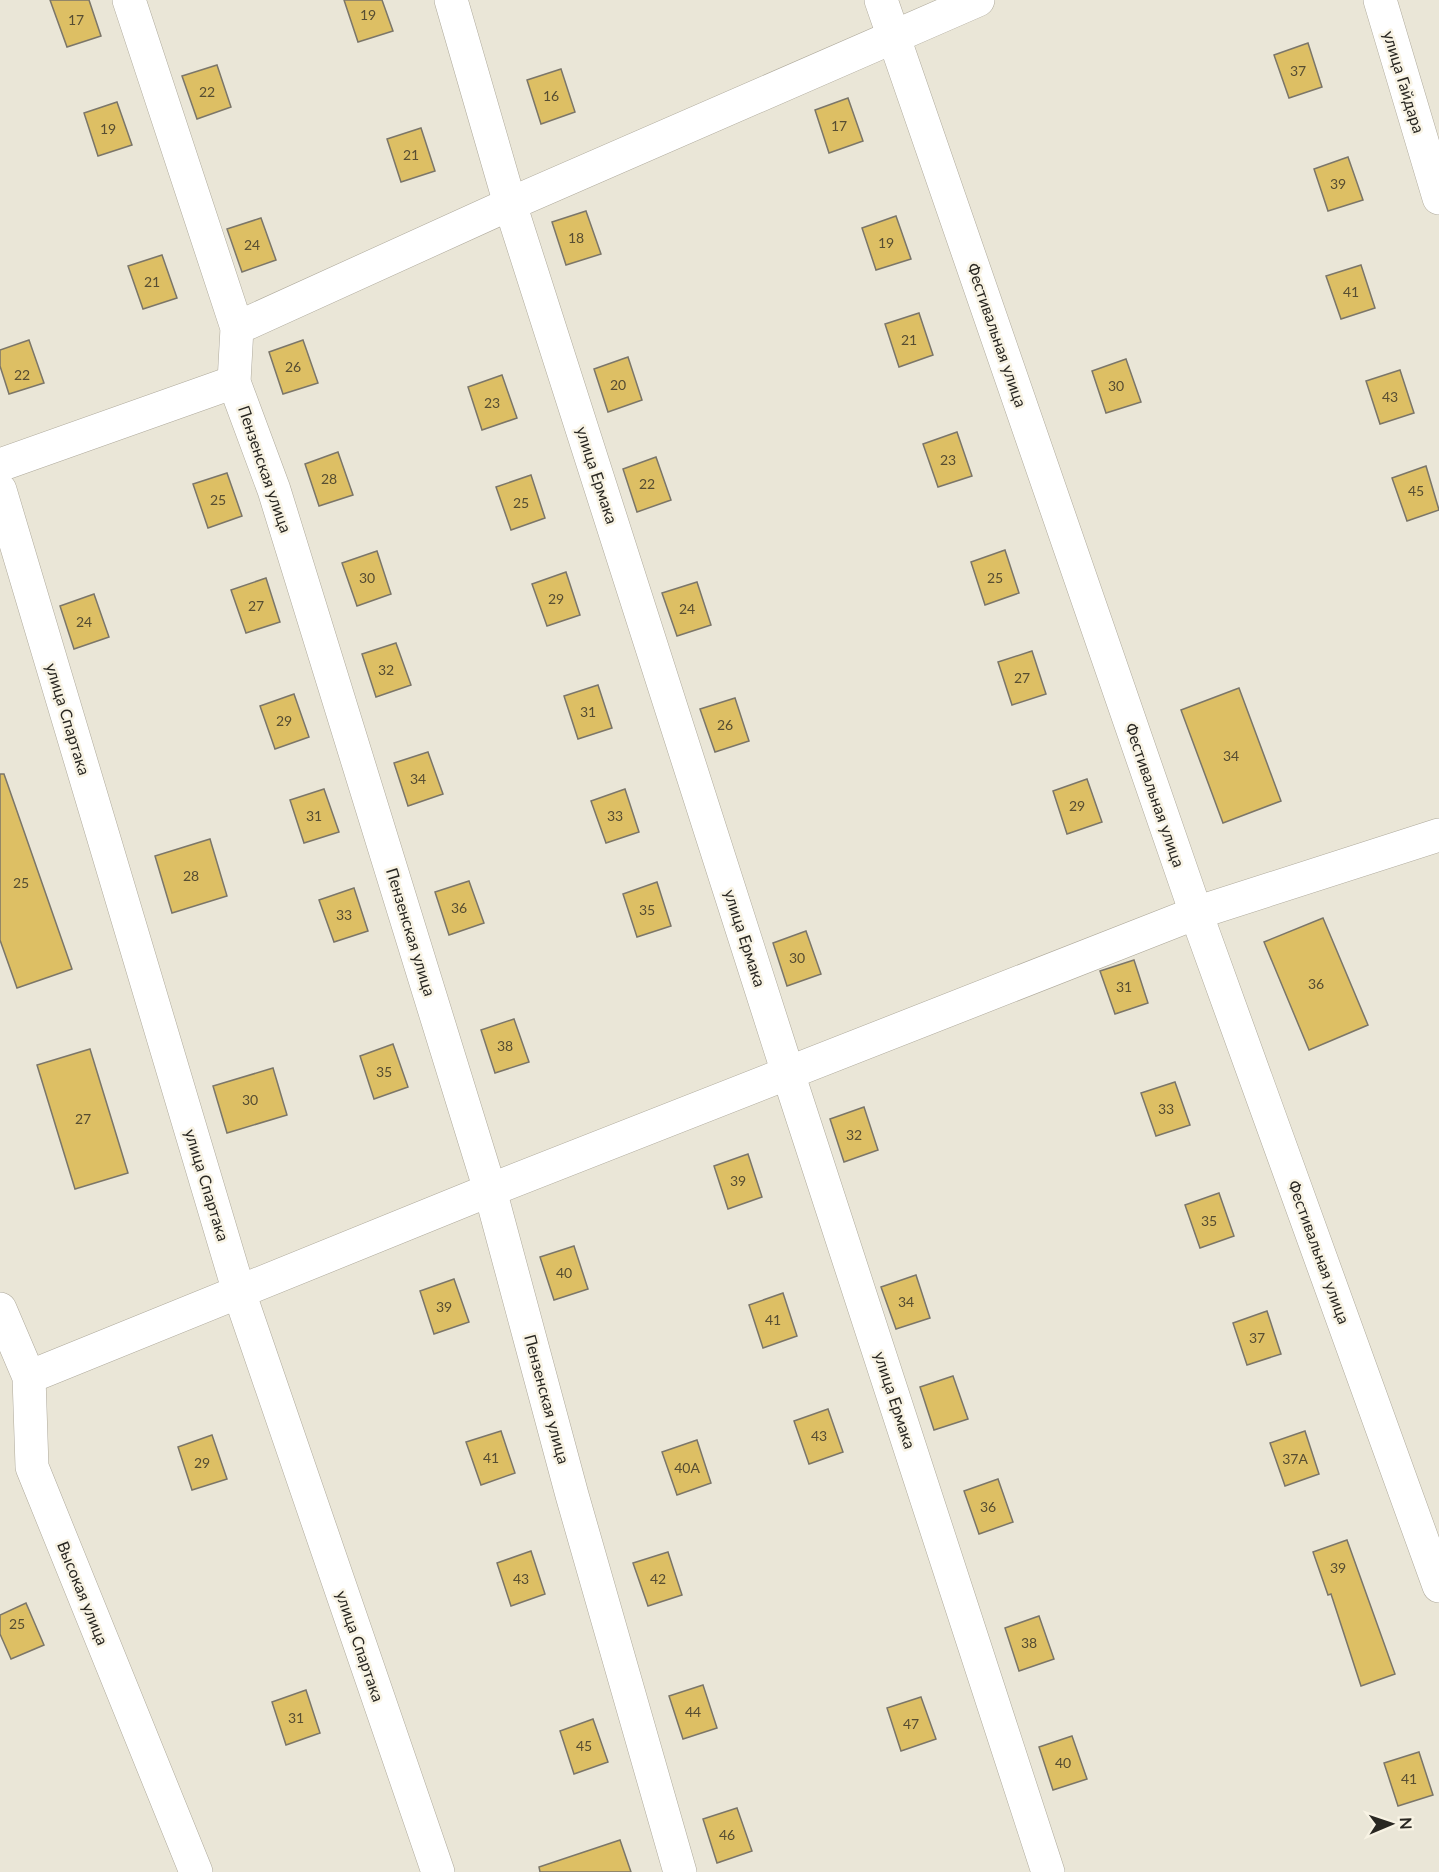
<svg xmlns="http://www.w3.org/2000/svg" width="1439" height="1872" viewBox="0 0 1439 1872" font-family="Lato,sans-serif">
	<style>
		.building { fill: #ddbf64; stroke: #7b7669; stroke-width: 1.5 }
		.lines { fill: none; stroke-linecap: round; stroke-linejoin: round }
		.minor-casing { stroke: #aea99b; stroke-width: 34 }
		.minor { stroke: #fff; stroke-width: 33 }
		.labels { text-anchor: middle; stroke-width: 5; stroke-linejoin: round; paint-order: stroke }
		.number-label { font-size: 14px; fill: #564d32 }
		.street-label { font-size: 16px; fill: #292722; stroke: #f8f3e4 }
	</style>
	<rect width="100%" height="100%" fill="#eae6d7"/>
	<g class="building">
		<polygon points="50,0 89,0 101,36 67,47"/>
		<polygon points="344,0 382,0 393,31 358,42"/>
		<polygon points="1308,43 1322,87 1289,98 1274,55"/>
		<polygon points="217,65 231,107 197,119 182,76"/>
		<polygon points="561,69 575,112 541,124 527,80"/>
		<polygon points="848,98 863,141 829,153 815,110"/>
		<polygon points="117,102 132,145 98,156 84,113"/>
		<polygon points="421,128 435,171 401,182 387,139"/>
		<polygon points="1348,157 1363,200 1328,211 1314,169"/>
		<polygon points="586,211 601,254 566,265 552,222"/>
		<polygon points="896,216 911,259 876,270 862,228"/>
		<polygon points="261,218 276,260 242,272 227,229"/>
		<polygon points="162,255 177,298 143,309 128,266"/>
		<polygon points="1361,265 1375,308 1341,319 1326,276"/>
		<polygon points="919,313 933,355 899,367 885,324"/>
		<polygon points="29,340 44,383 9,394 0,366 0,350"/>
		<polygon points="303,340 318,383 283,394 269,352"/>
		<polygon points="628,357 642,400 608,412 594,369"/>
		<polygon points="1126,359 1141,402 1106,413 1092,371"/>
		<polygon points="1400,370 1414,413 1380,424 1366,381"/>
		<polygon points="502,375 517,418 482,430 468,387"/>
		<polygon points="957,432 972,476 938,487 923,444"/>
		<polygon points="338,452 353,495 319,506 305,464"/>
		<polygon points="656,457 671,500 637,512 623,469"/>
		<polygon points="1426,466 1439,510 1407,521 1392,478"/>
		<polygon points="227,473 242,516 208,528 193,484"/>
		<polygon points="531,475 545,518 511,530 496,487"/>
		<polygon points="1005,550 1019,593 985,605 971,562"/>
		<polygon points="377,551 391,594 357,606 342,563"/>
		<polygon points="566,572 580,615 547,626 532,584"/>
		<polygon points="266,578 280,622 246,633 231,590"/>
		<polygon points="697,582 711,625 677,636 662,593"/>
		<polygon points="94,594 109,637 74,649 60,606"/>
		<polygon points="396,643 411,685 376,697 362,654"/>
		<polygon points="1032,651 1046,694 1012,705 998,662"/>
		<polygon points="598,685 612,728 578,739 564,696"/>
		<polygon points="1239,688 1281,801 1223,823 1181,710"/>
		<polygon points="294,694 309,737 275,749 260,706"/>
		<polygon points="735,698 749,741 715,752 700,709"/>
		<polygon points="428,752 443,794 408,806 394,763"/>
		<polygon points="0,774 4,774 72,969 17,988 0,940"/>
		<polygon points="1087,779 1102,822 1067,834 1053,791"/>
		<polygon points="324,789 339,832 304,843 290,800"/>
		<polygon points="625,789 639,832 606,843 591,801"/>
		<polygon points="210,839 227,896 172,913 155,856"/>
		<polygon points="469,881 484,923 449,935 435,892"/>
		<polygon points="657,882 671,926 637,937 623,894"/>
		<polygon points="354,888 368,931 334,942 319,900"/>
		<polygon points="1323,918 1368,1025 1309,1050 1264,942"/>
		<polygon points="806,931 821,974 787,986 773,943"/>
		<polygon points="1134,960 1148,1003 1115,1014 1100,971"/>
		<polygon points="514,1019 529,1062 495,1073 481,1030"/>
		<polygon points="393,1044 408,1087 374,1099 360,1056"/>
		<polygon points="90,1049 128,1173 75,1189 37,1065"/>
		<polygon points="273,1068 287,1115 227,1133 213,1086"/>
		<polygon points="1175,1082 1190,1125 1156,1136 1141,1093"/>
		<polygon points="864,1107 878,1150 844,1162 830,1119"/>
		<polygon points="748,1154 762,1197 728,1209 714,1166"/>
		<polygon points="1219,1193 1234,1236 1200,1248 1185,1205"/>
		<polygon points="574,1246 588,1289 554,1300 540,1257"/>
		<polygon points="916,1275 930,1318 896,1329 881,1287"/>
		<polygon points="454,1279 469,1322 434,1334 420,1291"/>
		<polygon points="783,1293 797,1336 763,1348 749,1305"/>
		<polygon points="1267,1311 1281,1354 1247,1365 1233,1323"/>
		<polygon points="953,1376 968,1419 934,1430 920,1387"/>
		<polygon points="828,1409 843,1452 809,1464 794,1421"/>
		<polygon points="501,1431 515,1473 481,1485 466,1442"/>
		<polygon points="1305,1431 1319,1474 1285,1486 1270,1443"/>
		<polygon points="212,1435 227,1479 192,1490 178,1447"/>
		<polygon points="697,1440 711,1483 677,1495 662,1452"/>
		<polygon points="998,1479 1013,1522 979,1534 964,1491"/>
		<polygon points="1347,1540 1395,1674 1361,1686 1331,1594 1328,1595 1313,1552"/>
		<polygon points="531,1551 545,1594 511,1606 497,1563"/>
		<polygon points="668,1552 682,1595 648,1606 633,1563"/>
		<polygon points="26,1603 44,1645 11,1659 0,1634 0,1615"/>
		<polygon points="1039,1616 1054,1659 1019,1671 1005,1628"/>
		<polygon points="703,1685 717,1728 683,1739 669,1696"/>
		<polygon points="306,1690 320,1733 286,1745 272,1702"/>
		<polygon points="921,1697 936,1739 901,1751 887,1708"/>
		<polygon points="593,1719 608,1762 574,1774 560,1731"/>
		<polygon points="1072,1736 1087,1779 1053,1790 1039,1747"/>
		<polygon points="1419,1752 1433,1795 1398,1806 1384,1763"/>
		<polygon points="737,1808 752,1851 717,1863 703,1819"/>
		<polygon points="620,1840 631,1872 540,1872 539,1867"/>
	</g>
	<g class="lines">
		<defs>
			<g id="minor">
				<polyline points="129,0 237,328 234,382 274,490 490,1190 572,1495 680,1872"/>
				<polyline points="451,0 510,204 788,1073 1048,1872"/>
				<polyline points="881,0 1196,913 1439,1586"/>
				<polyline points="1380,0 1439,198"/>
				<polyline points="237,328 510,204 978,0"/>
				<polyline points="0,465 234,382"/>
				<polyline points="0,490 239,1292 438,1872"/>
				<polyline points="0,1309 29,1377 32,1467 196,1872"/>
				<polyline points="29,1377 490,1190 1196,913 1439,835"/>
			</g>
		</defs>
		<use href="#minor" class="minor-casing"/>
		<use href="#minor" class="minor"/>
	</g>
	<g class="labels">
		<g class="number-label">
			<text x="368" y="20">19</text>
			<text x="76" y="25">17</text>
			<text x="1298" y="76">37</text>
			<text x="207" y="97">22</text>
			<text x="551" y="101">16</text>
			<text x="839" y="131">17</text>
			<text x="108" y="134">19</text>
			<text x="411" y="160">21</text>
			<text x="1338" y="189">39</text>
			<text x="576" y="243">18</text>
			<text x="886" y="248">19</text>
			<text x="252" y="250">24</text>
			<text x="152" y="287">21</text>
			<text x="1351" y="297">41</text>
			<text x="909" y="345">21</text>
			<text x="293" y="372">26</text>
			<text x="22" y="380">22</text>
			<text x="618" y="390">20</text>
			<text x="1116" y="391">30</text>
			<text x="1390" y="402">43</text>
			<text x="492" y="408">23</text>
			<text x="948" y="465">23</text>
			<text x="329" y="484">28</text>
			<text x="647" y="489">22</text>
			<text x="1416" y="496">45</text>
			<text x="218" y="505">25</text>
			<text x="521" y="508">25</text>
			<text x="367" y="583">30</text>
			<text x="995" y="583">25</text>
			<text x="556" y="604">29</text>
			<text x="256" y="611">27</text>
			<text x="687" y="614">24</text>
			<text x="84" y="627">24</text>
			<text x="386" y="675">32</text>
			<text x="1022" y="683">27</text>
			<text x="588" y="717">31</text>
			<text x="284" y="726">29</text>
			<text x="725" y="730">26</text>
			<text x="1231" y="761">34</text>
			<text x="418" y="784">34</text>
			<text x="1077" y="811">29</text>
			<text x="314" y="821">31</text>
			<text x="615" y="821">33</text>
			<text x="191" y="881">28</text>
			<text x="21" y="888">25</text>
			<text x="459" y="913">36</text>
			<text x="647" y="915">35</text>
			<text x="344" y="920">33</text>
			<text x="797" y="963">30</text>
			<text x="1316" y="989">36</text>
			<text x="1124" y="992">31</text>
			<text x="505" y="1051">38</text>
			<text x="384" y="1077">35</text>
			<text x="250" y="1105">30</text>
			<text x="1166" y="1114">33</text>
			<text x="83" y="1124">27</text>
			<text x="854" y="1140">32</text>
			<text x="738" y="1186">39</text>
			<text x="1209" y="1226">35</text>
			<text x="564" y="1278">40</text>
			<text x="906" y="1307">34</text>
			<text x="444" y="1312">39</text>
			<text x="773" y="1325">41</text>
			<text x="1257" y="1343">37</text>
			<text x="819" y="1441">43</text>
			<text x="491" y="1463">41</text>
			<text x="1295" y="1464">37А</text>
			<text x="202" y="1468">29</text>
			<text x="687" y="1473">40А</text>
			<text x="988" y="1512">36</text>
			<text x="1338" y="1573">39</text>
			<text x="521" y="1584">43</text>
			<text x="658" y="1584">42</text>
			<text x="17" y="1629">25</text>
			<text x="1029" y="1648">38</text>
			<text x="693" y="1717">44</text>
			<text x="296" y="1723">31</text>
			<text x="911" y="1729">47</text>
			<text x="584" y="1751">45</text>
			<text x="1063" y="1768">40</text>
			<text x="1409" y="1784">41</text>
			<text x="727" y="1840">46</text>
		</g>
		<g class="street-label">
			<text transform="translate(1404 82) rotate(73)" y="6">улица Гайдара</text>
			<text transform="translate(997 335) rotate(71)" y="6">Фестивальная улица</text>
			<text transform="translate(265 469) rotate(71)" y="6">Пензенская улица</text>
			<text transform="translate(597 475) rotate(72)" y="6">улица Ермака</text>
			<text transform="translate(68 719) rotate(73)" y="6">улица Спартака</text>
			<text transform="translate(1155 795) rotate(71)" y="6">Фестивальная улица</text>
			<text transform="translate(411 932) rotate(73)" y="6">Пензенская улица</text>
			<text transform="translate(745 938) rotate(72)" y="6">улица Ермака</text>
			<text transform="translate(207 1185) rotate(73)" y="6">улица Спартака</text>
			<text transform="translate(1319 1252) rotate(70)" y="6">Фестивальная улица</text>
			<text transform="translate(547 1399) rotate(75)" y="6">Пензенская улица</text>
			<text transform="translate(895 1400) rotate(72)" y="6">улица Ермака</text>
			<text transform="translate(83 1593) rotate(68)" y="6">Высокая улица</text>
			<text transform="translate(360 1646) rotate(71)" y="6">улица Спартака</text>
		</g>
	</g>
	<g transform="translate(1391 1824) rotate(88)" stroke="#f8f3e4" stroke-width="4.5" paint-order="stroke">
	<path d="M0-4.5L10 22L0 15L-10 22Z" fill="#292722"/>
	<text y="-9" font-size="16" font-weight="bold" text-anchor="middle" fill="#292722">N</text>
	</g>
</svg>
